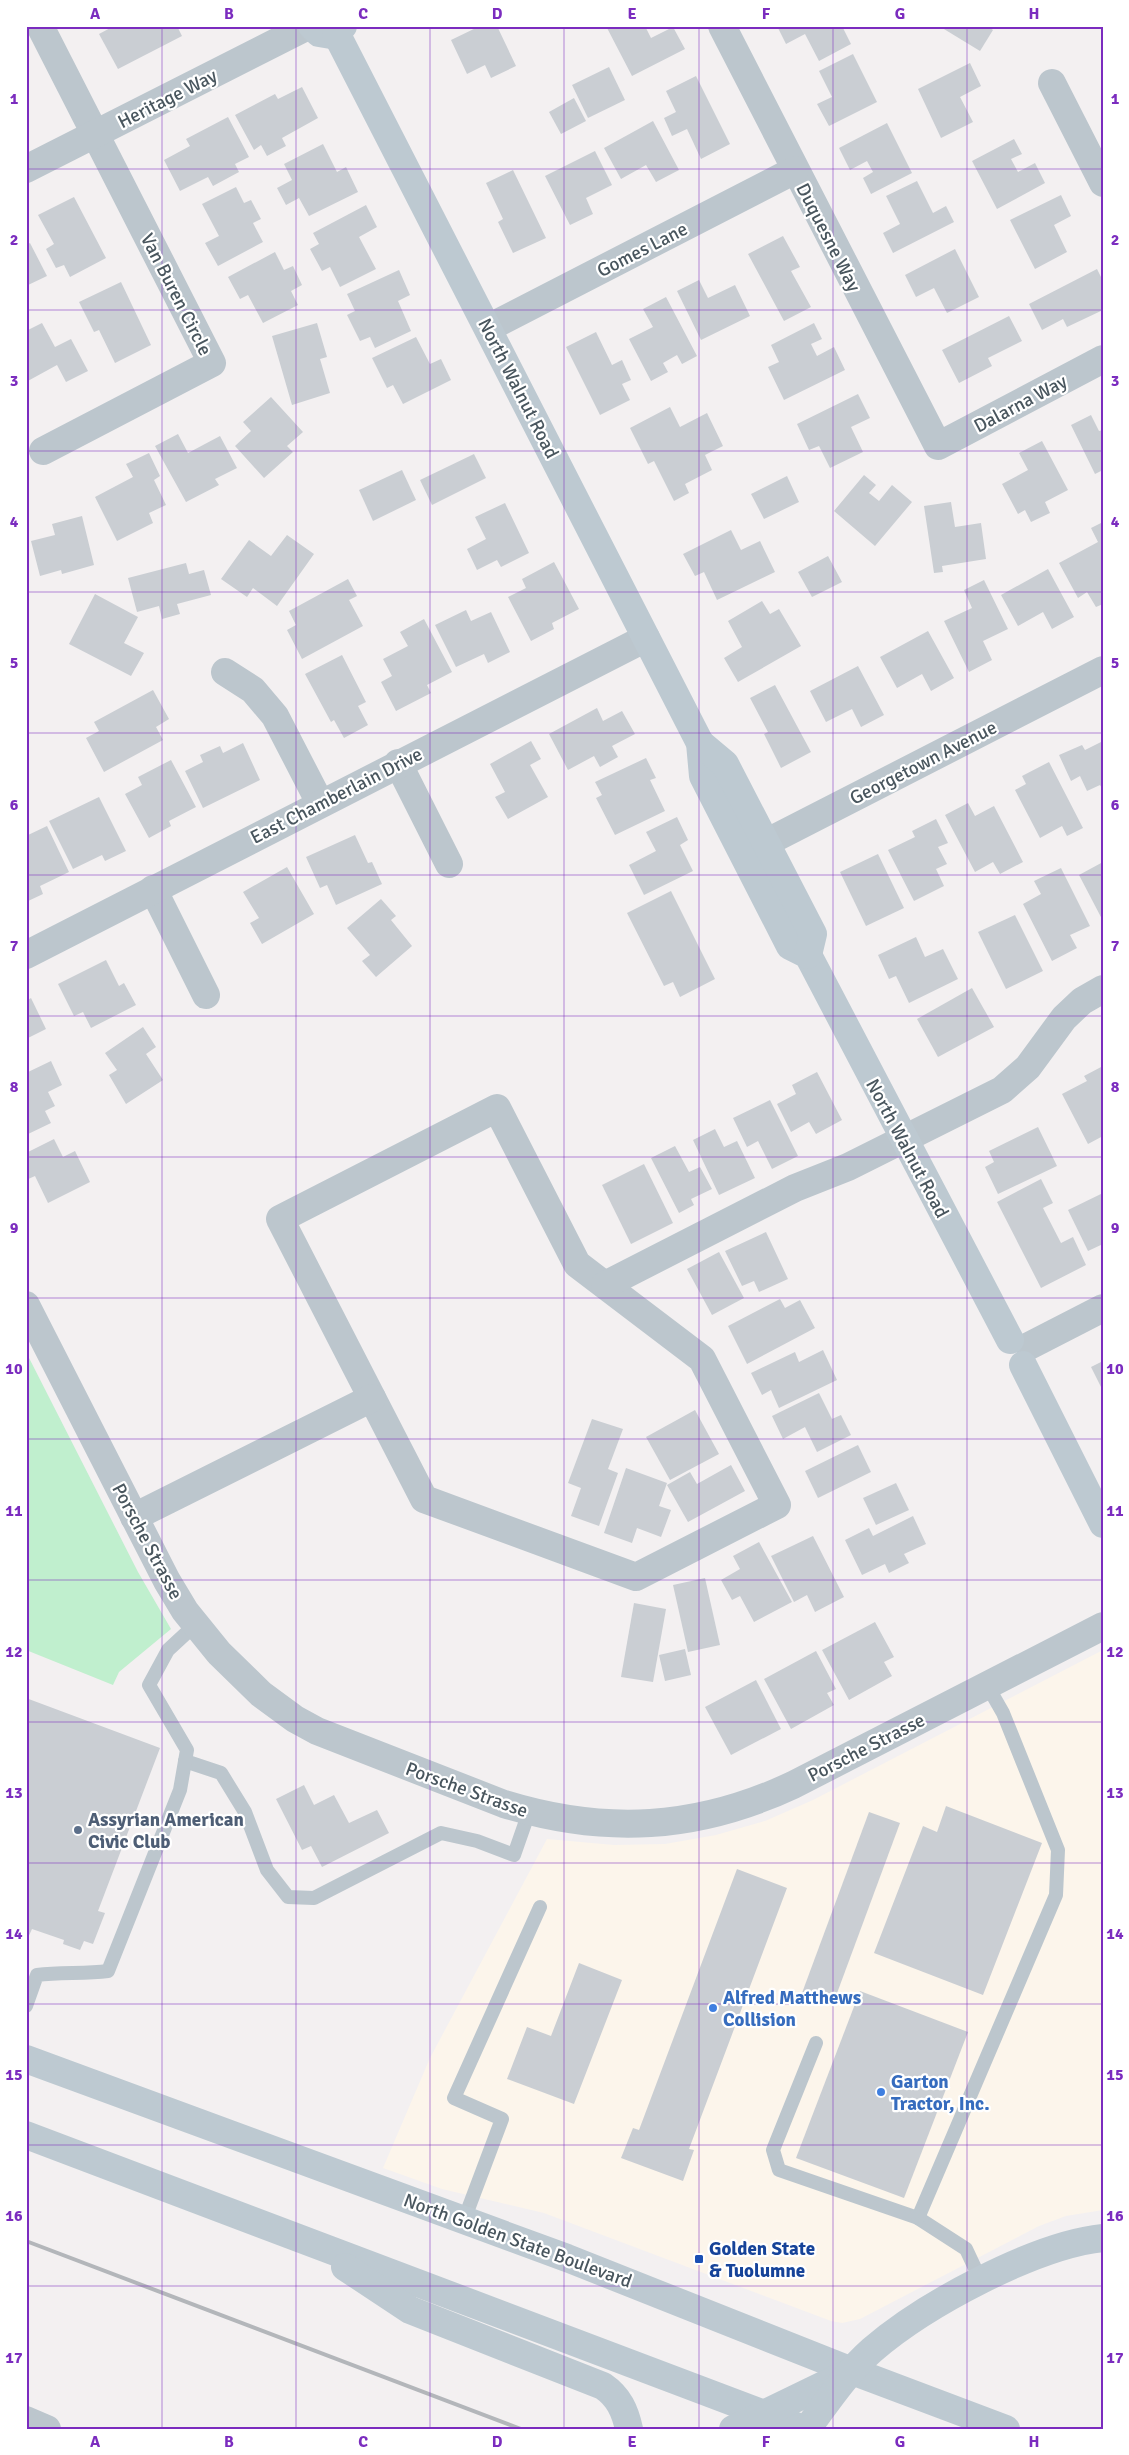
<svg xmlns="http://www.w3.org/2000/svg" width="1129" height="2455" viewBox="0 0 1129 2455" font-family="Signika,sans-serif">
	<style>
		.commercial { fill: #fcf5eb }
		.green { fill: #c0efce }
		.building { fill: #caced3 }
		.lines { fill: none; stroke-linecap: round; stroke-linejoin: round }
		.lane { stroke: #bcc6cd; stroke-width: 14 }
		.street { stroke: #bcc6cd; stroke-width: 28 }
		.secondary { stroke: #bdc9d1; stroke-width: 28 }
		.rail { stroke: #b3b6ba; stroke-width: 4 }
		.grid { fill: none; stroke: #7b2cbf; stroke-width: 1; stroke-opacity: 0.55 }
		.service-dot { fill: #5c6f8a; stroke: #fff; stroke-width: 2 }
		.shop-dot { fill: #3f7fe0; stroke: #fff; stroke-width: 2 }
		.transit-dot { fill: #1a4fb4; stroke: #fff; stroke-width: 2 }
		.labels { text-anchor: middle; stroke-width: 4.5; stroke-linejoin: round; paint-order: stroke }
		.street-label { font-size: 19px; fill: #49565e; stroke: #fff }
		.service-label { font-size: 19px; font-weight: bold; fill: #4e5e75; stroke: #fff; text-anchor: start }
		.shop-label { font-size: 19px; font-weight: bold; fill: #366cbe; stroke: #fff; text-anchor: start }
		.transit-label { font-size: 19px; font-weight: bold; fill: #164399; stroke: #fff; text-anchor: start }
		.neatline { fill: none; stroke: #7b2cbf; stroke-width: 2 }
		.grid-label { font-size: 16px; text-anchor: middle; font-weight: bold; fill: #7b2cbf }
	</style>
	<rect width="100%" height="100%" fill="#f3f0f1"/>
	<polygon class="commercial" points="1103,1650 1103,2210 1066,2216 1039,2226 860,2319 842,2323 831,2321 544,2213 442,2189 383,2168 430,2058 547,1839 614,1845 665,1844 716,1835 765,1821 813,1800"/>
	<polygon class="green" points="26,1352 138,1572 171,1629 119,1672 113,1685 26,1650"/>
	<g class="building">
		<polygon points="114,26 177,26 182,36 118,69 99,34"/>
		<polygon points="480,26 497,26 516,66 491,78 485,65 467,74 451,40"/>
		<polygon points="606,26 645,26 651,38 673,27 685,49 632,76"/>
		<polygon points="777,26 842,26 851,44 819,61 805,34 786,44"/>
		<polygon points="939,26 987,26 993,30 980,51"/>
		<polygon points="853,54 877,102 829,126 817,104 832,97 819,71"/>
		<polygon points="970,63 981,86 960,97 973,122 941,138 918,89"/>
		<polygon points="609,67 625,100 588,118 572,85"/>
		<polygon points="696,76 730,144 701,159 687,129 672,136 664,118 676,112 666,91"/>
		<polygon points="302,87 318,118 282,138 286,146 267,156 261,145 254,150 235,115 275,94 278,99"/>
		<polygon points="574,98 586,121 561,134 549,112"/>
		<polygon points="228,117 249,157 235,164 239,172 213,186 208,177 180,191 164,160 190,146 186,139"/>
		<polygon points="653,121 679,170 656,182 646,165 621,179 604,148"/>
		<polygon points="887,123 912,173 871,194 863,178 873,172 867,161 850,170 839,148"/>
		<polygon points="1014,139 1022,154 1011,159 1018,172 1035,163 1045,183 997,209 972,161"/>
		<polygon points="323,144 337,172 346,167 358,192 309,216 299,198 286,205 277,188 292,180 284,164"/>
		<polygon points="595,151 612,185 586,198 593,214 570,225 545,176"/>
		<polygon points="513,170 546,238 513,253 498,222 503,219 486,183"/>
		<polygon points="917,181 933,213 946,206 954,222 893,253 883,233 900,224 886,196"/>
		<polygon points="236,187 244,203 251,200 261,219 253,223 263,242 218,266 205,243 219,236 202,204"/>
		<polygon points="1061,195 1071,216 1054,225 1067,252 1035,269 1010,220"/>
		<polygon points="74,197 106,258 70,277 64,265 56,268 46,249 54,244 38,215"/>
		<polygon points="366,205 377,227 359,237 376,269 340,287 330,267 322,271 310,249 319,244 313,233"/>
		<polygon points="783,236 800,267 791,271 811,307 784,321 748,254"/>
		<polygon points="30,243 47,276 26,286 26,245"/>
		<polygon points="955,249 979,297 947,313 934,288 916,297 905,275"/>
		<polygon points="275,252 284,270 293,266 302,285 291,291 298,305 263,323 248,295 240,299 228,277"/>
		<polygon points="1097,269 1103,281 1103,310 1067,327 1063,319 1042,330 1029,304"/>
		<polygon points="399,270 410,295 398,301 411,331 375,348 370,337 360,341 347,315 355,311 347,294"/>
		<polygon points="699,280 708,298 735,285 750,316 701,340 677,291"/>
		<polygon points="121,282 151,345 115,363 99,330 94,332 79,302"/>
		<polygon points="666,297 697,356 682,364 677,355 663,363 668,372 651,381 629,339 653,327 643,309"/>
		<polygon points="1009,316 1022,341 988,358 992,366 959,383 942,350"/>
		<polygon points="42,323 55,347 71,339 88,371 66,382 57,365 26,382 26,331"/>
		<polygon points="317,323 327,357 320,359 330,393 292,405 272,336"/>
		<polygon points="814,323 822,339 811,344 817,356 834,347 845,370 784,400 768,367 779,362 771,345"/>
		<polygon points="596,332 612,365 622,360 631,380 622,384 630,400 600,415 566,347"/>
		<polygon points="416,337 430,364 441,359 451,380 403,404 393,385 387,388 372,358"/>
		<polygon points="858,394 870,418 851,427 863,452 830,468 819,446 809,450 797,424"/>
		<polygon points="271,397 303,432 287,446 293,452 264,478 235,446 251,431 243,422"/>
		<polygon points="670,407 680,427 707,413 723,446 705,455 712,470 685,484 689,493 674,501 654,461 648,464 630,428"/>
		<polygon points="1091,415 1099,431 1103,430 1103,470 1095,474 1071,425"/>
		<polygon points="178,434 188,453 220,436 237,468 215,479 219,485 186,502 155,446"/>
		<polygon points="1042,441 1068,490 1045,502 1050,513 1031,522 1025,510 1018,514 1002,484 1028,470 1019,453"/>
		<polygon points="149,453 160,476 154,480 166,505 149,513 153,523 117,541 95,497 133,477 126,464"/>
		<polygon points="474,454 486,478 432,505 420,480"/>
		<polygon points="402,470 416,500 373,521 359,490"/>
		<polygon points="864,475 876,485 869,493 879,501 892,485 912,502 875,546 834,511"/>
		<polygon points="787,476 799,502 764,519 751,494"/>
		<polygon points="951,502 955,527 981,523 986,559 942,566 943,572 934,573 924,506"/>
		<polygon points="505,503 529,553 501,567 497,560 477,570 467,549 486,539 475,517"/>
		<polygon points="82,516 94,565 62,574 61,570 40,576 31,541 55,535 52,524"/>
		<polygon points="1103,522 1103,604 1096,607 1087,592 1078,598 1059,563 1098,542 1091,528"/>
		<polygon points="731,530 741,550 760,541 775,572 717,600 704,572 695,576 683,554"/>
		<polygon points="287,535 314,554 277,606 253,588 247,597 221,579 249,540 271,556"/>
		<polygon points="828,556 842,582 812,597 798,572"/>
		<polygon points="554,562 579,609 552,623 554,629 531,641 508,597 526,588 522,579"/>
		<polygon points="186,563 189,574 204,570 211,595 177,604 180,614 162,619 159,606 137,612 128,578"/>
		<polygon points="1048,569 1074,617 1052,629 1043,612 1018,626 1001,595"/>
		<polygon points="348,579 357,596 349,600 363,626 302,659 287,630 296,625 289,611"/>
		<polygon points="984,580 1008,629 983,641 992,660 969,672 944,621 972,608 964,590"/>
		<polygon points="95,594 138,617 124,643 144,653 131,676 69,644"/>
		<polygon points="762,601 770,614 779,609 801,646 738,682 724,658 742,647 728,621"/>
		<polygon points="466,610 471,621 491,612 510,652 488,663 484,654 456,667 435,625"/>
		<polygon points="424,619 452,672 427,685 431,693 396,711 381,682 392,676 383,659 408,646 400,632"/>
		<polygon points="928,631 954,678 931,691 922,674 897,688 880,657"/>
		<polygon points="342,655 366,702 358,706 368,725 344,738 334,720 331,722 305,674"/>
		<polygon points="858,666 884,715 861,727 852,709 826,722 810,691"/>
		<polygon points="775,685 811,752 781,768 764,734 768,732 750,698"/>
		<polygon points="153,690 169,719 156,727 163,740 104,772 86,738 99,731 94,722"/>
		<polygon points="597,708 603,721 622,711 635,734 612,746 618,757 600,767 594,756 568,770 549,734"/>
		<polygon points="531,741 541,759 530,765 548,797 508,819 495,797 505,792 490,764"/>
		<polygon points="1103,741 1103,790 1100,785 1087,791 1080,776 1071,781 1059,755 1082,745 1085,750"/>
		<polygon points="243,743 260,780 203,808 185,771 203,762 200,755 220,746 223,753"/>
		<polygon points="646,758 656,778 650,780 665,811 615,835 596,798 602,795 595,782"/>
		<polygon points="171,760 196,807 169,821 171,826 149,838 125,794 142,785 138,777"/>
		<polygon points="1049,762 1083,828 1067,836 1062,826 1040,838 1015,790 1026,784 1022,776"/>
		<polygon points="99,797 126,851 105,861 102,855 73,869 49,821"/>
		<polygon points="968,803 975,816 994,806 1023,862 1000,874 993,862 975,872 945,815"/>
		<polygon points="677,817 688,840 680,845 693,871 644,895 629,865 656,851 646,832"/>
		<polygon points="936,819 948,843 938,847 947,864 936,869 944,886 914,901 888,850 915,837 912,831"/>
		<polygon points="47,826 69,872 40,886 43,894 26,902 26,836"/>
		<polygon points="355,835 368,863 372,862 382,884 336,905 327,885 320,888 306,857"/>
		<polygon points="878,854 904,908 866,926 840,872"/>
		<polygon points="1103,862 1103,921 1079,875"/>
		<polygon points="287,867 314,914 262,944 250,923 259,918 243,892"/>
		<polygon points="1061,868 1090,926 1070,935 1077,948 1052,961 1023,904 1041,894 1034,881"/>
		<polygon points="671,891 715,979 680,997 673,982 664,986 627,913"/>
		<polygon points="381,899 396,916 391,920 412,946 376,977 362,961 370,955 347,928"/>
		<polygon points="1015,915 1043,971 1006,989 978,932"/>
		<polygon points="916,937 925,957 943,949 958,979 909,1003 896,976 889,979 878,955"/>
		<polygon points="106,960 119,986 124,983 136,1005 91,1028 83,1012 74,1016 58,984"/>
		<polygon points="972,988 994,1027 938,1057 917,1019"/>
		<polygon points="31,998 46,1029 26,1039 26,1001"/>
		<polygon points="143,1027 156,1047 146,1054 163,1080 126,1104 109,1075 117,1070 105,1053"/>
		<polygon points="51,1061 62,1085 48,1092 55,1106 45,1111 51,1123 26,1135 26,1073"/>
		<polygon points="1103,1066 1103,1136 1088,1144 1062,1094 1087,1081 1084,1076"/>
		<polygon points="817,1072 842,1120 816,1134 809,1122 791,1132 777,1104 796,1094 792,1085"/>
		<polygon points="770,1100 798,1156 772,1169 758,1141 747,1147 733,1118"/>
		<polygon points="1038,1127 1057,1166 998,1194 985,1167 994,1162 989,1151"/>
		<polygon points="715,1129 724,1147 737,1141 755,1178 719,1195 693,1140"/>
		<polygon points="54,1139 63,1157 75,1151 90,1182 48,1203 35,1176 26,1180 26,1153"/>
		<polygon points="675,1146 689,1172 700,1167 712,1189 691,1199 694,1205 679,1213 651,1158"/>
		<polygon points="644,1164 673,1223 631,1244 602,1185"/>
		<polygon points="1041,1179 1053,1203 1043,1208 1061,1243 1073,1237 1086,1265 1041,1288 997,1202"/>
		<polygon points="1103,1193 1103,1244 1088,1251 1068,1210"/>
		<polygon points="766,1232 788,1279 759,1292 754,1281 742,1286 725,1251"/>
		<polygon points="719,1252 744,1298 712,1315 687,1269"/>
		<polygon points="780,1299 785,1308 800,1300 815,1328 747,1364 728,1326"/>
		<polygon points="823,1350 837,1380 779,1408 771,1390 762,1395 751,1373 795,1352 799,1362"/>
		<polygon points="1103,1361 1103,1391 1091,1367"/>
		<polygon points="819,1393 832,1419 841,1415 851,1435 817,1452 805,1427 783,1439 772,1416"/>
		<polygon points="695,1410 719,1454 670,1480 646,1437"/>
		<polygon points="592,1419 623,1429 608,1469 618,1473 599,1526 571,1516 581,1488 568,1483"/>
		<polygon points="858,1445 871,1472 818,1498 805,1471"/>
		<polygon points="731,1465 745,1491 688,1522 667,1485 690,1472 697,1484"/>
		<polygon points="626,1468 667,1483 659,1506 671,1510 661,1537 637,1528 632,1543 604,1533"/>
		<polygon points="896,1483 909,1510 876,1525 863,1498"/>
		<polygon points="913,1516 926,1544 904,1554 909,1563 889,1573 885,1564 862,1575 845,1540 869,1528 873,1536"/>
		<polygon points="813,1536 844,1597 815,1612 807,1595 794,1602 771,1556"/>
		<polygon points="759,1542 792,1602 754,1622 740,1596 732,1600 721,1580 740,1569 733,1556"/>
		<polygon points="705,1578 720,1645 688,1652 673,1585"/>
		<polygon points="634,1603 666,1609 653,1682 621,1677"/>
		<polygon points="875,1622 894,1657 884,1662 892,1676 849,1700 822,1650"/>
		<polygon points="685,1649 691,1675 665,1681 659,1655"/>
		<polygon points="816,1651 836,1689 827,1693 834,1705 791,1729 764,1679"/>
		<polygon points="756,1680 781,1729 731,1755 705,1707"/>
		<polygon points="26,1698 160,1748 98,1911 105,1913 93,1944 84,1941 80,1950 63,1944 64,1940 32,1929 26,1942"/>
		<polygon points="304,1785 314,1805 334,1795 349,1823 377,1810 389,1833 322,1867 311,1846 302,1850 276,1799"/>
		<polygon points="946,1806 1042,1843 983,1995 874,1953 923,1826 937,1832"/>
		<polygon points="869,1812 900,1823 833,2004 802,1993"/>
		<polygon points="737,1869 787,1888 689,2149 694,2150 683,2181 621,2158 633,2128 639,2130"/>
		<polygon points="579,1963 622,1980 574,2104 507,2079 527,2027 551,2036"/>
		<polygon points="860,1991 968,2032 904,2198 796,2158"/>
	</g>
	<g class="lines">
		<g class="lane">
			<polyline points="185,1761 221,1773 245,1812 267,1870 288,1897 314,1898 441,1833 477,1841 514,1855 529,1812"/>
			<path d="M26 2006 37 1975C61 1972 84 1974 108 1971L180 1790 187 1750 149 1685 168 1650 195 1625"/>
			<polyline points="816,2043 773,2150 779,2170 918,2218 966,2249 981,2281"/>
			<polyline points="918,2218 1056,1895 1058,1850 1003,1713 987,1685"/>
			<polyline points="464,2220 502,2119 454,2098 540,1907"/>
		</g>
		<g class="street">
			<polyline points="40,26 212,363 43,451"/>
			<polyline points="722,26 938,446 1103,359"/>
			<polyline points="1052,83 1103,183"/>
			<polyline points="26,169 308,26"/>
			<polyline points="488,328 795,170"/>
			<polyline points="225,672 253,690 275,716 320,803"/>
			<polyline points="398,763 449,864"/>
			<polyline points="744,854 1103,670"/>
			<polyline points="153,889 206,995"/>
			<polyline points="26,955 646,638"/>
			<polygon points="497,1108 577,1264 702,1359 777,1505 636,1577 424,1499 280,1219"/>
			<polyline points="605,1285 795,1188 848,1167 1002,1090 1028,1067 1064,1018 1082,1001 1103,989"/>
			<path d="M26 1305 167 1581 185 1611 219 1653 261 1694 295 1719 317 1731 504 1804C605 1835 697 1830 793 1785L1103 1626"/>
			<polyline points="1029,1346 1103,1308"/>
			<polyline points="134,1517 372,1398"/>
			<polyline points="26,2420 47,2429"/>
		</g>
		<g class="secondary">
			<polyline points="312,26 319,33 331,35 343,26"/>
			<polyline points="336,33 700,743 703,776 790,946 808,955 1010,1340"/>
			<polyline points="700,743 725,764 813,934 808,955"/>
			<polyline points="1023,1365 1103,1524"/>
			<polyline points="26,2059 567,2258 852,2371 1006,2429"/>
			<polyline points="26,2135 804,2429"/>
			<path d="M345 2267 410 2310 603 2386C619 2397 625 2411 629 2429"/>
			<polyline points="733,2429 846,2374"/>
			<path d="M807 2429C827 2402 847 2372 872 2350 924 2305 1035 2245 1103 2238"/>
		</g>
		<polyline class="rail" points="26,2241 521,2429"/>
	</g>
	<path class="grid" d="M162 26V2429M296 26V2429M430 26V2429M564 26V2429M699 26V2429M833 26V2429M967 26V2429M26 169H1103M26 310H1103M26 451H1103M26 592H1103M26 733H1103M26 875H1103M26 1016H1103M26 1157H1103M26 1298H1103M26 1439H1103M26 1580H1103M26 1722H1103M26 1863H1103M26 2004H1103M26 2145H1103M26 2286H1103"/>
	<circle class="service-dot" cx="78" cy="1830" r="5"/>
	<g class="shop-dot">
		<circle cx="713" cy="2008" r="5"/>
		<circle cx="881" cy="2092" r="5"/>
	</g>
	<rect class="transit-dot" x="694" y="2254" width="10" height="10" rx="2.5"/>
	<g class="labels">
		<g class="street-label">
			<text transform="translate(167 98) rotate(-27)" y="7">Heritage Way</text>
			<text transform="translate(829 237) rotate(63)" y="7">Duquesne Way</text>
			<text transform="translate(642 249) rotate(-27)" y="7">Gomes Lane</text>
			<text transform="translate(177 294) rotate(63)" y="7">Van Buren Circle</text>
			<text transform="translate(519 388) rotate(63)" y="7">North Walnut Road</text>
			<text transform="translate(1020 403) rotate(-28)" y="7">Dalarna Way</text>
			<text transform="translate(923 762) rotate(-27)" y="7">Georgetown Avenue</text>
			<text transform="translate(336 795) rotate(-27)" y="7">East Chamberlain Drive</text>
			<text transform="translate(908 1148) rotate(62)" y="7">North Walnut Road</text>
			<text transform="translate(148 1541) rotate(62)" y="7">Porsche Strasse</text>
			<text transform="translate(866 1747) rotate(-27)" y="7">Porsche Strasse</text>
			<text transform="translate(467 1789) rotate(20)" y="7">Porsche Strasse</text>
			<text transform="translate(518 2240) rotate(20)" y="7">North Golden State Boulevard</text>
		</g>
		<g class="service-label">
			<text x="88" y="1826">Assyrian American<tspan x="88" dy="22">Civic Club</tspan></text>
		</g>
		<g class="shop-label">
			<text x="723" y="2004">Alfred Matthews<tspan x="723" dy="22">Collision</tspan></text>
			<text x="891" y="2088">Garton<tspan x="891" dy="22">Tractor, Inc.</tspan></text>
		</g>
		<g class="transit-label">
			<text x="709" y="2255">Golden State<tspan x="709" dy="22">&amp; Tuolumne</tspan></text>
		</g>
	</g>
	<rect width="1129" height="2455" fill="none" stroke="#ffffff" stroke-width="55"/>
	<rect x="28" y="28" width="1074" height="2400" class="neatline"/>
	<g class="grid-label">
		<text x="95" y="19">A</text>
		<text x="229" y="19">B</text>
		<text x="363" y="19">C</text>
		<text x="497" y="19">D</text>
		<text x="632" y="19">E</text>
		<text x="766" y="19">F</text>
		<text x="900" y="19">G</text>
		<text x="1034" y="19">H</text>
		<text x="14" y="104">1</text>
		<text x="1115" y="104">1</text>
		<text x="14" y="245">2</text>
		<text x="1115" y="245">2</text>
		<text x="14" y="386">3</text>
		<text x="1115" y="386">3</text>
		<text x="14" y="527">4</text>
		<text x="1115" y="527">4</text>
		<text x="14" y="668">5</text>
		<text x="1115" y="668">5</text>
		<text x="14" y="810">6</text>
		<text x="1115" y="810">6</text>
		<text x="14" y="951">7</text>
		<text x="1115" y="951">7</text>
		<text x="14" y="1092">8</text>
		<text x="1115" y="1092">8</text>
		<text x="14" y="1233">9</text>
		<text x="1115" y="1233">9</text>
		<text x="14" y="1374">10</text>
		<text x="1115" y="1374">10</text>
		<text x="14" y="1516">11</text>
		<text x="1115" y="1516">11</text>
		<text x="14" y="1657">12</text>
		<text x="1115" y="1657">12</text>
		<text x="14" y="1798">13</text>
		<text x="1115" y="1798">13</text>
		<text x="14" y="1939">14</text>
		<text x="1115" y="1939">14</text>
		<text x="14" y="2080">15</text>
		<text x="1115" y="2080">15</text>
		<text x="14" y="2221">16</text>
		<text x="1115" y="2221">16</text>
		<text x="14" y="2363">17</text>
		<text x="1115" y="2363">17</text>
		<text x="95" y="2447">A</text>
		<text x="229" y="2447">B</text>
		<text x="363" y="2447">C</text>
		<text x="497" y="2447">D</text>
		<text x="632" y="2447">E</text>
		<text x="766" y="2447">F</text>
		<text x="900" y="2447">G</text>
		<text x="1034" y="2447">H</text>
	</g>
</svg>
